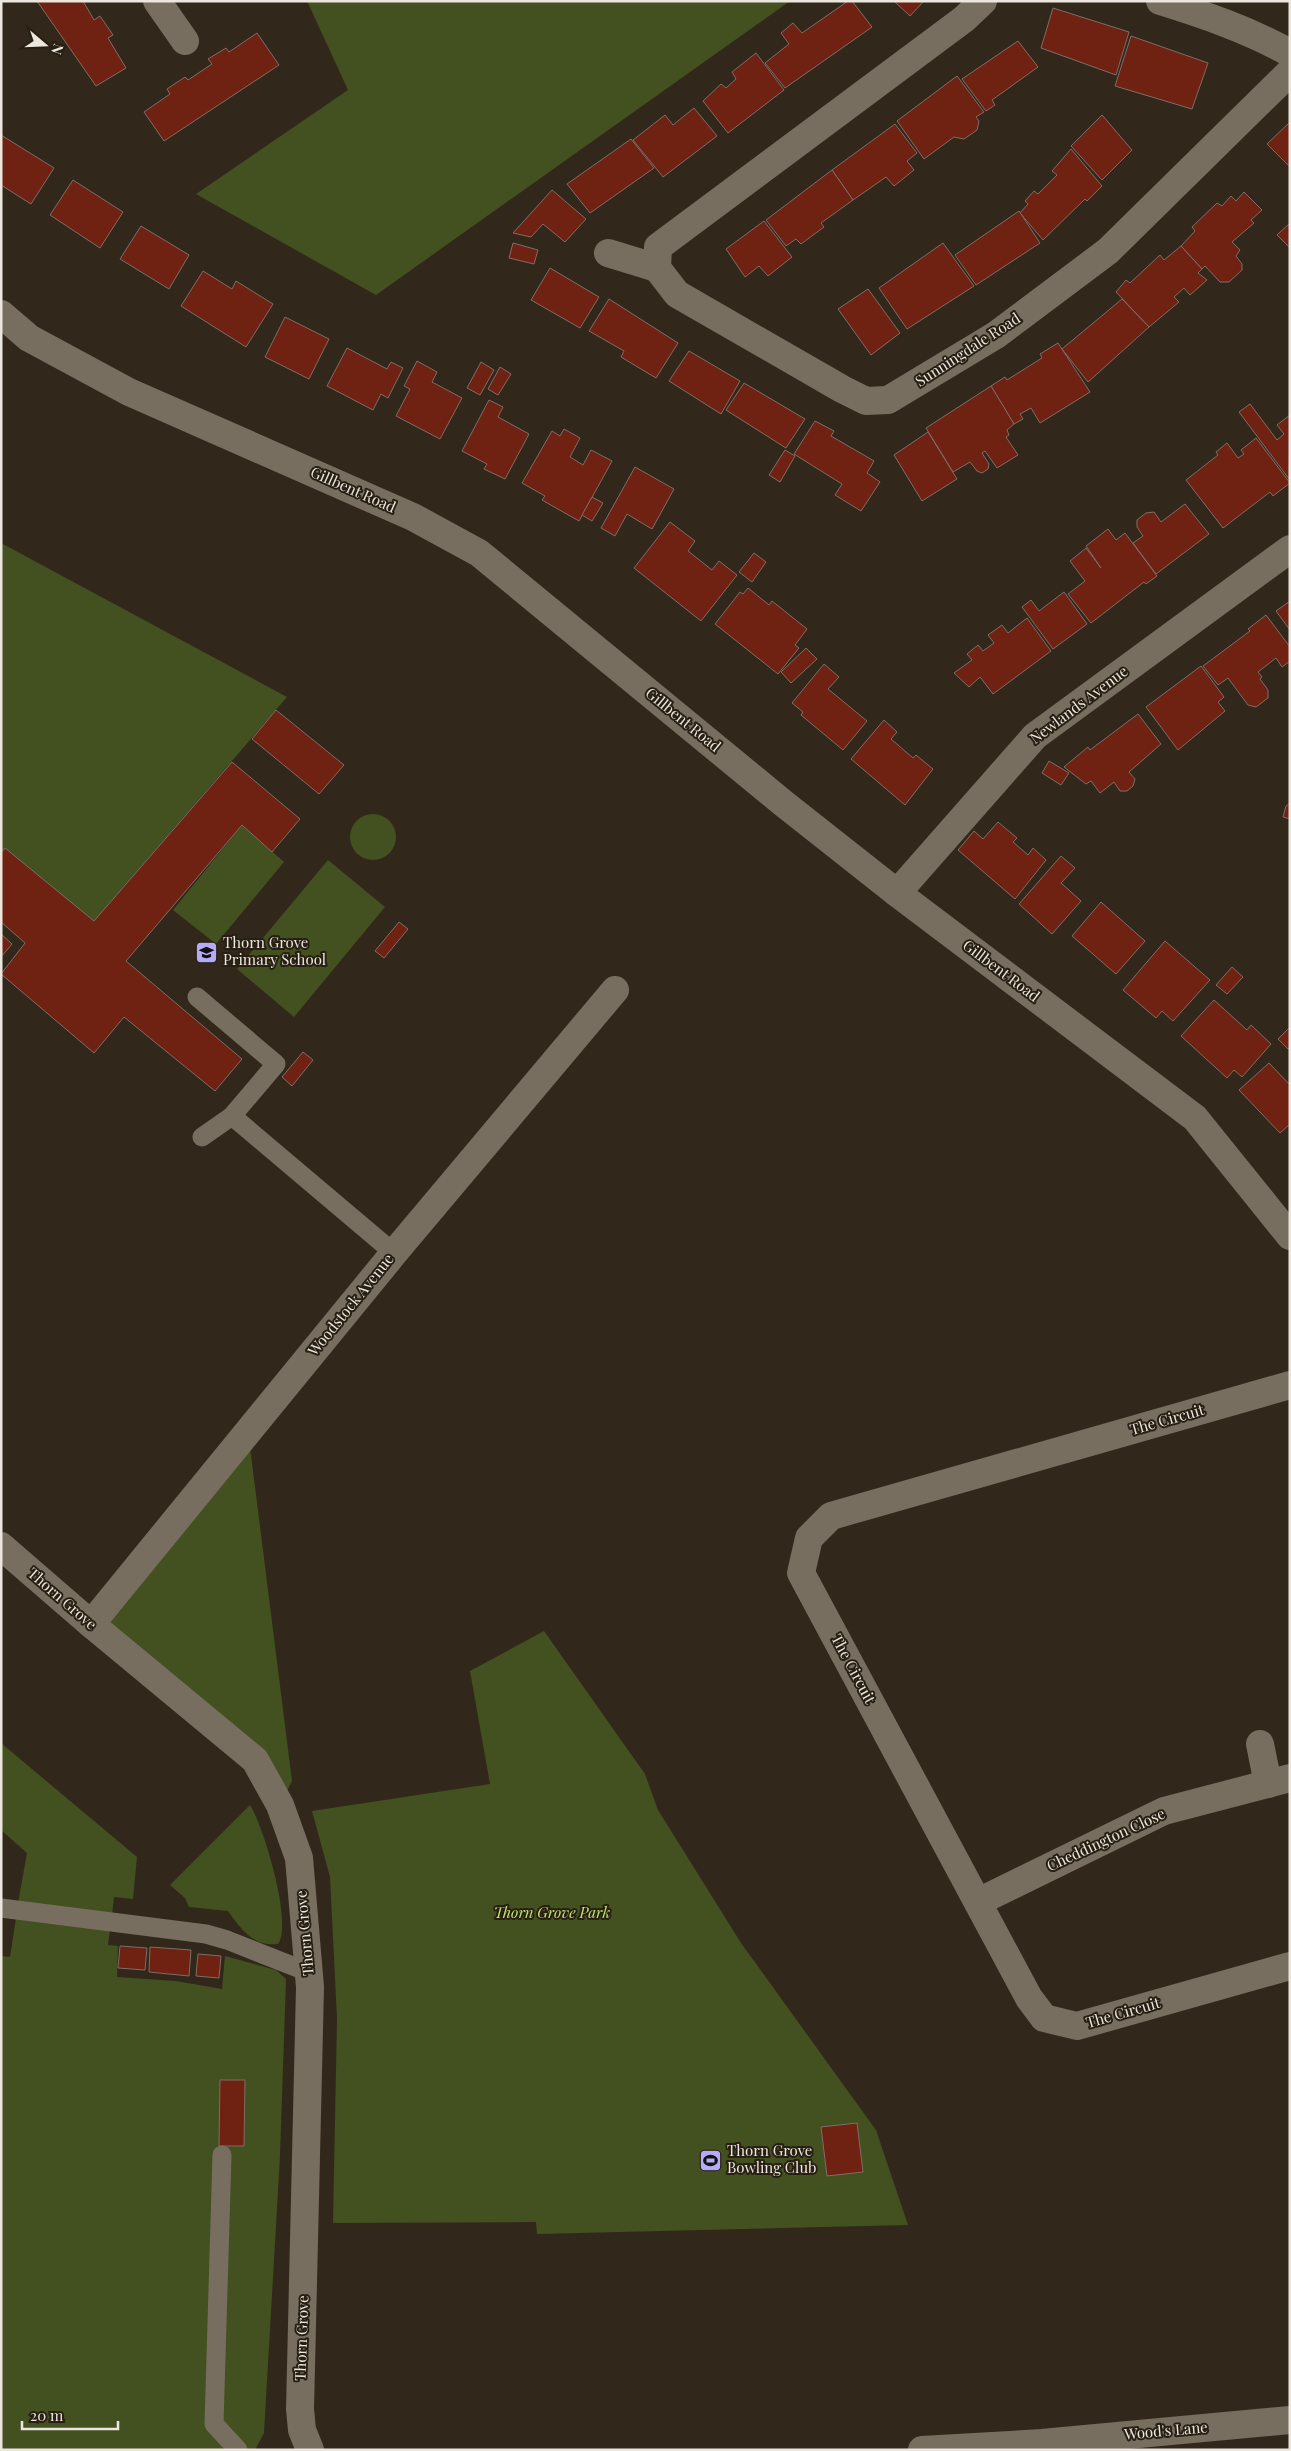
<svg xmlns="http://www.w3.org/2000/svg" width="1291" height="2451" viewBox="0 0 1291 2451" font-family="'Playfair Display',serif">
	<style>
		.green { fill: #435020 }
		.building { fill: #6f2112; stroke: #806d68 }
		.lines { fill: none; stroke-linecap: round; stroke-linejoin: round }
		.lane { stroke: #786e5f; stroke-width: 19 }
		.street { stroke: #786e5f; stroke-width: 28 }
		.secondary { stroke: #786e5f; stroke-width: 28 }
		.labels { text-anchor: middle; stroke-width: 4; stroke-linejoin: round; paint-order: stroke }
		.street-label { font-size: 15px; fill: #ece6de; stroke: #271f12 }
		.poi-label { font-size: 15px; fill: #ece6de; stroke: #271f12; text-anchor: start }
		.park-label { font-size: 15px; font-style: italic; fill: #c5e474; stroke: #271f12 }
	</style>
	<rect width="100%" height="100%" fill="#31281b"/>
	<g class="green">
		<polygon points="307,1 790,1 376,295 196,194 348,90"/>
		<polygon points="1,543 287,697 94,921 1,853"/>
		<circle cx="373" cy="837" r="23"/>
		<polygon points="242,825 284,862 216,944 173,910"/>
		<polygon points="328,860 385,907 294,1017 237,969"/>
		<polygon points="248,1431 292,1781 280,1805 255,1760 91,1624"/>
		<polygon points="544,1631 645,1774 658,1810 741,1943 876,2130 908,2225 537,2234 536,2222 333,2223 337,2018 330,1877 312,1811 490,1784 470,1671"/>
		<polygon points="1,1743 137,1857 133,1899 114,1897 112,1916 18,1903 27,1853 1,1830"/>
		<path d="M250 1805C264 1827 293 1924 278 1944 253 1947 241 1929 228 1911L189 1907 185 1898 170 1885Z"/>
		<polygon points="16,1918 110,1929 108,1945 118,1946 117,1977 176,1981 222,1989 225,1956 276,1970 286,1979 280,2156 264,2433 255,2450 1,2450 1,1956 10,1957"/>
	</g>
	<g class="building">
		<polygon points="37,1 83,1 94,20 100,16 113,35 108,38 126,68 96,86"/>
		<polygon points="848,1 852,1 872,27 785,88 765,63 789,44 781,33 793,23 802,33"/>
		<polygon points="894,1 924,1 910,16"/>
		<polygon points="1053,8 1129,32 1116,75 1041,48"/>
		<polygon points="257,33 279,65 164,141 144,112 170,94 167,89 185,77 188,80 212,64 208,59 226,48 229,52"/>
		<polygon points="1131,36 1208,63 1192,109 1115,86"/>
		<polygon points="1018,41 1038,67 992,100 995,105 986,111 962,79"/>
		<polygon points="756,53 784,90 728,133 703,101 721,84 726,88 736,79 732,72"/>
		<polygon points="957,76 984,112 976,117 979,121 977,130 964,139 954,137 924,159 897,121"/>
		<polygon points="694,108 717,136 663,177 633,140 665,115 673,125"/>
		<polygon points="1102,115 1132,150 1102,180 1071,146"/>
		<polygon points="1290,122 1290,167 1267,144"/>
		<polygon points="895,124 917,153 907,161 914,170 894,186 886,177 853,200 832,170"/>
		<polygon points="1,135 54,168 31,204 1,185"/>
		<polygon points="631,139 654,168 590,213 567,184"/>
		<polygon points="1071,149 1102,186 1087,201 1085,199 1043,240 1020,213 1028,204 1025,201 1034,191 1038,194 1057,175 1052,171"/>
		<polygon points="832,170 853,200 821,223 824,227 801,244 796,239 786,246 766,220"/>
		<polygon points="73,180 123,212 100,248 50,215"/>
		<polygon points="552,190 586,219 565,242 543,224 531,237 513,233"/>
		<polygon points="1244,192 1262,210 1251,220 1254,223 1232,242 1240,250 1236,256 1242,264 1242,270 1229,282 1220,282 1205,266 1202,269 1181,246 1195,231 1192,227 1217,203 1222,206 1231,196 1236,201"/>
		<polygon points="1019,211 1040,243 976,285 955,255"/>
		<polygon points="764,221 792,257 768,276 759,266 745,277 726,249"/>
		<polygon points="1290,223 1290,248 1277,235"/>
		<polygon points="141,226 189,255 169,289 120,259"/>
		<polygon points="513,243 538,250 534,264 509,258"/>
		<polygon points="943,243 974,286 907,329 879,288"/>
		<polygon points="1181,246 1202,269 1198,273 1207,280 1190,295 1184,288 1174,297 1179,302 1149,327 1116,292 1126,280 1130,283 1160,255 1164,260"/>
		<polygon points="550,268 599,297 580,328 531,300"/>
		<polygon points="203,271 232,289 236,281 273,304 246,347 181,306"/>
		<polygon points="868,289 900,333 871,355 838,309"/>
		<polygon points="609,299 678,343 656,378 621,357 624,351 589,331"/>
		<polygon points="1122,299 1149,327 1088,382 1062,349"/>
		<polygon points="285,317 329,339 309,379 265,357"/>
		<polygon points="1058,343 1090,392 1040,423 1031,408 1020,414 1023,419 1014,424 991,386 1005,377 1007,380 1042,358 1040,354"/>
		<polygon points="347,348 387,369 391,362 403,368 388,398 381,394 373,410 327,386"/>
		<polygon points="689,351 740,381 721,414 669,381"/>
		<polygon points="417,361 437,372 432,382 462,398 440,439 396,416 410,389 404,386"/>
		<polygon points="481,362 494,370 480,395 467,388"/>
		<polygon points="500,367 511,374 498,395 488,389"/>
		<polygon points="744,383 805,419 786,448 726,410"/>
		<polygon points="991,386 1014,424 1007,430 1009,435 1006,437 1018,455 997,468 985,451 982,453 989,464 988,469 982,473 977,471 970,462 953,472 926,428"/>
		<polygon points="489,400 503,407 498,417 529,434 505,479 484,469 487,464 462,451"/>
		<polygon points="1250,404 1277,440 1284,434 1277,425 1290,415 1289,479 1239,412"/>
		<polygon points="815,421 834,431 831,436 874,461 867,473 880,482 861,511 835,495 842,484 794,454"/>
		<polygon points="564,429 580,438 570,457 583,465 591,450 612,461 579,521 542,500 545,496 522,483 552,431 560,436"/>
		<polygon points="928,432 957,479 922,501 894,455"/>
		<polygon points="1256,438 1290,483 1273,496 1270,492 1223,528 1186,480 1218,455 1216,452 1227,443 1238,458 1244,454 1241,450"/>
		<polygon points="785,450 795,456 780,482 769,475"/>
		<polygon points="635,467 674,489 652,529 627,514 615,536 601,528"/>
		<polygon points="592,497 603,503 592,521 582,515"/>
		<polygon points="1185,504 1209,534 1156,574 1133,543 1143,536 1137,527 1137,520 1146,513 1154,512 1161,522"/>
		<polygon points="670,522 695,541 688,551 712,570 719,561 737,575 701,621 634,568"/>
		<polygon points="1108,529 1116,540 1125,533 1157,576 1146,584 1144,582 1091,623 1068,594 1085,581 1070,561 1086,548 1101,568 1086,546"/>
		<polygon points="754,553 766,562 752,582 739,572"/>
		<polygon points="748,588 769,605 772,601 807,629 795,645 799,648 778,674 715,624 740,592 743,594"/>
		<polygon points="1064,592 1087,624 1053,649 1022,607 1031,600 1039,611"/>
		<polygon points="1290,601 1290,630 1276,611"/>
		<polygon points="1266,615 1290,647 1290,661 1282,667 1276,658 1258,672 1262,677 1260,679 1268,690 1268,698 1256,707 1248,705 1228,678 1218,685 1203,666 1250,631 1248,629"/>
		<polygon points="1027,618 1051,651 993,694 980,677 969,687 954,673 972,660 967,654 978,645 983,651 994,643 988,635 1002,625 1008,633"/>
		<polygon points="806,648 817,659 791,683 781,672"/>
		<polygon points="824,664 839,677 828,689 867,721 843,750 801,715 803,712 792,703"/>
		<polygon points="1201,666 1224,697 1218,702 1225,711 1178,750 1146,707"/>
		<polygon points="276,710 344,765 319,794 252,739"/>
		<polygon points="1138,714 1161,744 1129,772 1135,779 1133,786 1127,791 1120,791 1114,782 1100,793 1091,781 1086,784 1064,767 1088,747 1090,750"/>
		<polygon points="884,720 897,732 891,739 913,758 916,755 933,769 905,805 851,759"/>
		<polygon points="1049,761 1069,773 1061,785 1042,773"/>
		<polygon points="232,762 300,819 272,852 242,825 126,961 242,1059 215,1091 124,1017 94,1053 1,974 25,943 1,922 1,853 5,848 94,921"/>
		<polygon points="1290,803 1290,819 1283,817 1286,806"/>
		<polygon points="998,822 1017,838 1013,842 1028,855 1033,848 1046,860 1015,899 958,850 974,831 983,839"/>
		<polygon points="1061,856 1075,868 1061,883 1081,901 1052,934 1019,904"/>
		<polygon points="1101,902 1145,941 1116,974 1072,936"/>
		<polygon points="399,922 408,929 384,958 375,951"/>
		<polygon points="1,934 12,944 1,957"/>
		<polygon points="1165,941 1210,980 1173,1021 1162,1011 1156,1018 1123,990"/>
		<polygon points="1232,967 1243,977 1227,994 1216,985"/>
		<polygon points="1214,1000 1247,1030 1251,1025 1271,1044 1242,1077 1234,1070 1227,1078 1181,1036"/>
		<polygon points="1290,1027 1290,1047 1288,1049 1278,1039"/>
		<polygon points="303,1052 313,1060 292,1086 282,1077"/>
		<polygon points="1269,1063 1290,1085 1290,1124 1280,1133 1239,1090"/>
		<polygon points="120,1946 147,1948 145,1970 118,1968"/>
		<polygon points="150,1947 191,1950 189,1976 149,1972"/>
		<polygon points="198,1954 221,1956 219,1978 196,1976"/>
		<polygon points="220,2080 245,2080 244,2146 219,2146"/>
		<polygon points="857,2123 863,2172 827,2176 821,2127"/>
	</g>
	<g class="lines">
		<g class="lane">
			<polyline points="197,997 276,1064 232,1116"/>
			<polyline points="202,1137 232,1116 394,1253"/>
			<polyline points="1,1908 206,1934 227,1940 308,1972"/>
			<polyline points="222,2155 214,2424 238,2450"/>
		</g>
		<g class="street">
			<polyline points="157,1 185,41"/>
			<polyline points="983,1 964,19 658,247 657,268 677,294 842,389 866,401 888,400 996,335 1108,251 1290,72"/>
			<path d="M1160 1C1205 15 1249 30 1290 53"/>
			<polyline points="608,253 657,268"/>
			<polyline points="897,893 1035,736 1290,549"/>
			<polyline points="1290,1385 831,1516 809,1538 801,1573 1029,1998 1044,2018 1077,2026 1290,1966"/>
			<polyline points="1,1546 91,1624 255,1760 280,1805 299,1858 310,1987 300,2409 302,2430 310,2450"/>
			<polyline points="91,1624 394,1253 615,990"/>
			<polyline points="1260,1744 1268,1784"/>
			<polyline points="978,1902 1164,1811 1290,1778"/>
			<polyline points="922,2450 1042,2443 1290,2420"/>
		</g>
		<polyline class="secondary" points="1,314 29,338 129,392 413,517 479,553 783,803 897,893 1195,1118 1290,1236"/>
	</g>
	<defs>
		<symbol id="school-square" viewBox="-11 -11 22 22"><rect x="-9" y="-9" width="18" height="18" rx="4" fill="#b5acf9" stroke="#271f12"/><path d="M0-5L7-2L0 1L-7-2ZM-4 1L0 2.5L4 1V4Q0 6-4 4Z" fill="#111"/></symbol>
		<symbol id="stadium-square" viewBox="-11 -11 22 22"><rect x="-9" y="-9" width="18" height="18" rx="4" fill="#b5acf9" stroke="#271f12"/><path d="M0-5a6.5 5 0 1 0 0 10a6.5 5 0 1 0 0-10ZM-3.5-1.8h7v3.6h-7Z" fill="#111"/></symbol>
	</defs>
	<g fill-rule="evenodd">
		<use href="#school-square" x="194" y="940" width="25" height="25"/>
		<use href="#stadium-square" x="698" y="2148" width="25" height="25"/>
	</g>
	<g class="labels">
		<g class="street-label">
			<text transform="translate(968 350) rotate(-33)" y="5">Sunningdale Road</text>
			<text transform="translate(353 490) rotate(24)" y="5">Gillbent Road</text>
			<text transform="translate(1079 705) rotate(-37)" y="5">Newlands Avenue</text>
			<text transform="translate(683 720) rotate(39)" y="5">Gillbent Road</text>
			<text transform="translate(1001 971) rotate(37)" y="5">Gillbent Road</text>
			<text transform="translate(351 1305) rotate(-51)" y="5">Woodstock Avenue</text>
			<text transform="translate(1167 1420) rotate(-16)" y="5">The Circuit</text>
			<text transform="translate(62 1599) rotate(41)" y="5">Thorn Grove</text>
			<text transform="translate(853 1669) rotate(62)" y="5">The Circuit</text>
			<text transform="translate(1106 1840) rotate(-25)" y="5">Cheddington Close</text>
			<text transform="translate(305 1933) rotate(-95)" y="5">Thorn Grove</text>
			<text transform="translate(1123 2013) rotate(-16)" y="5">The Circuit</text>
			<text transform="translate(302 2338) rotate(-88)" y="5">Thorn Grove</text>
			<text transform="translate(1166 2431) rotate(-5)" y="5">Wood's Lane</text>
		</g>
		<g class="poi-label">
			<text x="223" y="948">Thorn Grove<tspan x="223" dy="17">Primary School</tspan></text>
			<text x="727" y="2156">Thorn Grove<tspan x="727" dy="17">Bowling Club</tspan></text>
		</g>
		<g class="park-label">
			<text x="552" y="1918">Thorn Grove Park</text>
		</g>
	</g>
	<rect width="1291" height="2451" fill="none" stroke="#ece6de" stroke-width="5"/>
	<g transform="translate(45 45) rotate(109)" stroke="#271f12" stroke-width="4" paint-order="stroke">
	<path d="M0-4L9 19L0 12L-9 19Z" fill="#ece6de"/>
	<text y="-8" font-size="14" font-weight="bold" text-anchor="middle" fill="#ece6de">N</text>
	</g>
	<path d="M22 2421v8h96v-8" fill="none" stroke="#ece6de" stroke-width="2.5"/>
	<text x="30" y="2421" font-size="15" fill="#ece6de" stroke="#271f12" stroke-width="4" paint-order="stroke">20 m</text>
</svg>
